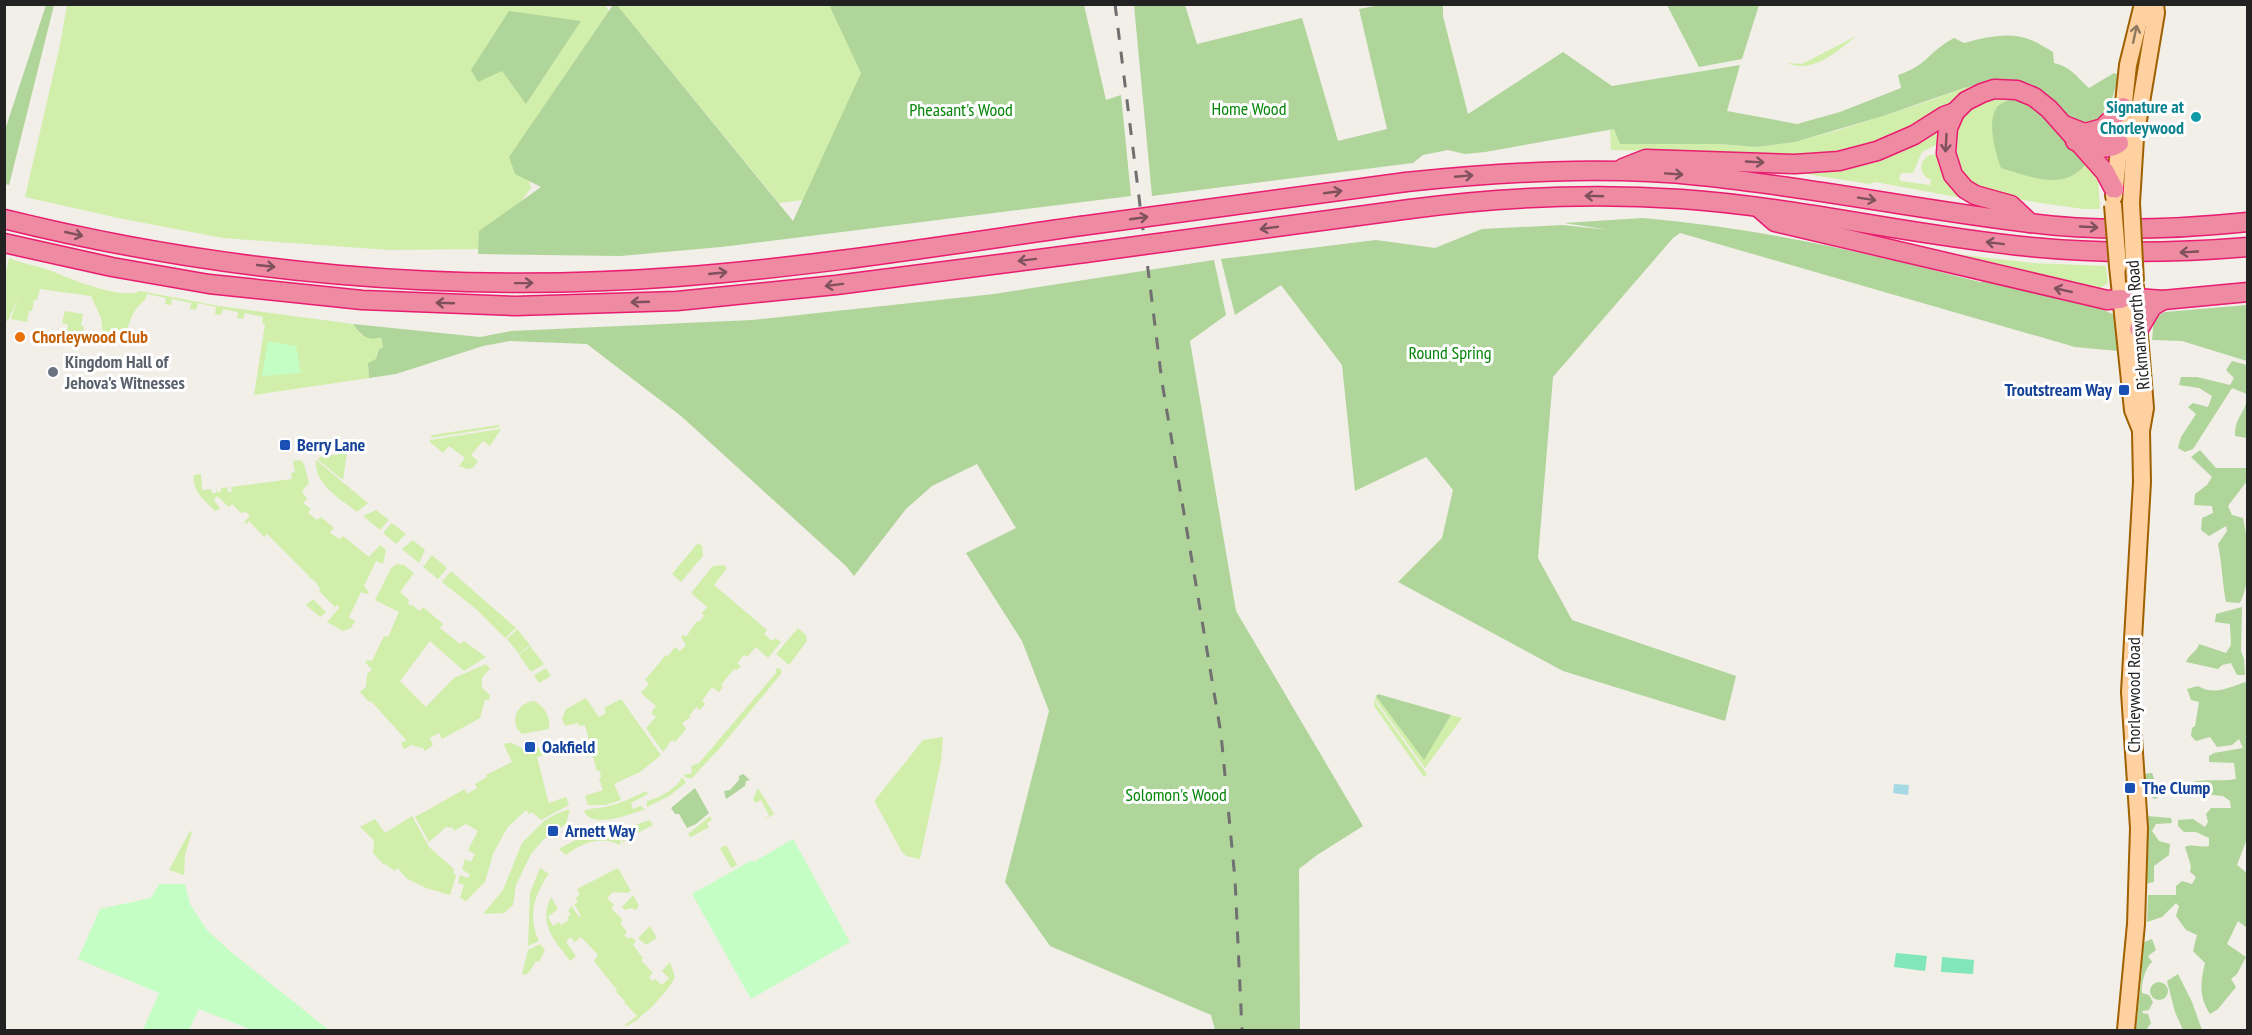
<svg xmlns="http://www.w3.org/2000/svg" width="2252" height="1035" viewBox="0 0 2252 1035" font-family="'PT Sans Narrow',sans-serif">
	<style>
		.grass { fill: #d1efab }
		.forest { fill: #afd59a }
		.park { fill: #c4fec5 }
		.pitch { fill: #81e6b9 }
		.water { fill: #a5d9e3 }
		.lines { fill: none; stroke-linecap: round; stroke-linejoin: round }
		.primary-casing { stroke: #9f6100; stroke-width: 20 }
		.motorway-casing { stroke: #e91c6f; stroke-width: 21 }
		.primary { stroke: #ffd0a0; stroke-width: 16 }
		.motorway { stroke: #ee8ba3; stroke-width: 18 }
		.rail { stroke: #707070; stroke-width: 3; stroke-dasharray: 12 12; stroke-linecap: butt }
		.primary-bridge-casing { stroke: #9f6100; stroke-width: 20; stroke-linecap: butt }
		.motorway-bridge-casing { stroke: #e91c6f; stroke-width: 21; stroke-linecap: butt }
		.primary-bridge { stroke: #ffd0a0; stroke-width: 16 }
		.motorway-bridge { stroke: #ee8ba3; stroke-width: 18 }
		.oneway { stroke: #907961 }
		.oneway2 { stroke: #7e515c }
		.culture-dot { fill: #0f9aa8; stroke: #fff; stroke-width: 2 }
		.food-dot { fill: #e8710a; stroke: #fff; stroke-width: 2 }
		.worship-dot { fill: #6b7280; stroke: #fff; stroke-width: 2 }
		.transit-dot { fill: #1a4fb4; stroke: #fff; stroke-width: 2 }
		.labels { text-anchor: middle; stroke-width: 6; stroke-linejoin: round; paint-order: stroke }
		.culture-label { font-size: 18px; font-weight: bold; fill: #0d838f; stroke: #fff; text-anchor: end }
		.park-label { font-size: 18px; fill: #048607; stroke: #fff }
		.street-label { font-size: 18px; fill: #222; stroke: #fff }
		.food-label { font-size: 18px; font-weight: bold; fill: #c56008; stroke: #fff; text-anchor: start }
		.worship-label { font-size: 18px; font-weight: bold; fill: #5b616d; stroke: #fff; text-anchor: start }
		.transit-label { font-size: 18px; font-weight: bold; fill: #164399; stroke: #fff; text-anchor: start }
	</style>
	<rect width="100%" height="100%" fill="#f2eee8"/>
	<g class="grass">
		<polygon points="604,4 609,11 511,156 524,165 531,188 485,249 389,250 223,238 118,218 25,197 60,45 67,5"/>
		<polygon points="617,5 829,5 862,73 803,200 779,203"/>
		<path d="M1856 36C1839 50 1814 73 1790 64L1789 63 1802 64Z"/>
		<polygon points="1981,84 1897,137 1844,153 1785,156 1777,154 1730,152 1611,150 1610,130 1615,129 1719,144 1758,147 1795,142 1839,130 1926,102 1964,88"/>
		<path d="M1997 99H2011L1999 105 2045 180C2062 179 2073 179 2085 165L2098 178 2100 209H2084C2060 205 1977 197 1964 180 1952 165 1954 148 1957 131 1959 112 1980 101 1997 99Z"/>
		<path d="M1946 123 1942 142 1922 152 1913 173H1901L1899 179 1901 181 1930 185 1931 180C1912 172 1924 148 1941 156L1968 199 1875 182 1870 184 1769 168 1817 167Z"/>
		<polygon points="1930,251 2032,263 2106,266 2108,283 2097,290"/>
		<path d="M9 258C23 264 40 266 54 272 72 280 123 300 140 291L219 306 353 324 361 335 381 337 383 347 379 349 376 359 368 367 369 378 254 395 265 324 262 323 263 317 245 313 243 319 237 318 238 312 223 309 221 315 215 314 216 307 198 303 196 310 190 309 191 303 172 299 171 305 165 304 166 298 147 294C145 303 141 302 136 309 125 326 130 342 104 344L101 318 91 296 40 289 37 300H34L32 311H29L27 322 11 319 18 297 8 321 5 320V277Z"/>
		<polygon points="65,311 83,314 81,326 84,326 82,339 66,335 68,324 62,323"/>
		<polygon points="498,425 500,427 430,438 432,435"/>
		<polygon points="501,429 490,446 483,441 471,455 478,461 473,468 467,469 459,466 465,458 449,446 443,453 430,442 430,440"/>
		<polygon points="347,453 343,480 318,460 320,457"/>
		<path d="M301 460 304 464 309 483 302 491 307 499 303 503 311 509 308 513 317 520 321 517 334 528 330 533 340 539 343 536 369 557 380 545 386 550 383 564 376 561 364 586 369 592 367 594 361 592 349 617 355 621 351 628 343 631 327 622 339 608 337 605 335 607 319 591 320 589 316 582 309 577 307 579 309 576 267 534 264 537 249 521 246 524 244 522 250 516 246 512 241 513 232 504 229 507 217 496 214 500 220 509 215 511C205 501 191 490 194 475L201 474 202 490 211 489 212 493H216V488L217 492H221V488L227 487 228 492H232L231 487 292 479 291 473 295 472 293 461Z"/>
		<path d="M316 460 368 503 357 512C340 498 314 485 316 460Z"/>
		<polygon points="376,510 389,520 380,530 363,516"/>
		<polygon points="392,523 406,534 396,544 383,533"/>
		<polygon points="413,540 425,550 419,563 402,549"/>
		<polygon points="698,543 702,546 703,556 681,582 672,574"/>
		<polygon points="432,555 447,568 438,579 423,567"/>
		<path d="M397 564 404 565 414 573 400 592 409 600 408 604 412 606 414 604V607L420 611 423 607 443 624 440 628 460 644 464 641 486 657 464 671 430 641 400 681 426 707 454 678 486 664 490 669C483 676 481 676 482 688L490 695 489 700H485L480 718 442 739 439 733 430 738 433 745 425 751 423 748 411 745 404 749 401 743 406 740 371 701 369 702 360 692 366 687 367 674 372 670 365 662 368 660 372 661 384 636 388 637 399 612 375 600 391 568Z"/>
		<polygon points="724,565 727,568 714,585 767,630 764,634 772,641 775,638 781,642 768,658 756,647 747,657 744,655 737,663 741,666 737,670 734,669 721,685 723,687 719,692 712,687 702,701 705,704 700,710 696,707 689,716 692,719 689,718 682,723 686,729 675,742 672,740 663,752 646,728 656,717 651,713 656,706 641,693 649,684 645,680 666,655 668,656 675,647 680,651 686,645 681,637 683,635 686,637 697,621 699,622 704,616 702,613 707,607 691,593 713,566"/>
		<polygon points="451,571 516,628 505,638 476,609 442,582"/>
		<polygon points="313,599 326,612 320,617 306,605"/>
		<polygon points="798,628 806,635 807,641 789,665 776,654"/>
		<polygon points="517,629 530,645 519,654 507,639"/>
		<polygon points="530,646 544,664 531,672 519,655"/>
		<polygon points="546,668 551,676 539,683 534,675"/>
		<polygon points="776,668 781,669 781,674 719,749 692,778 687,778 683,775 692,773 691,766 699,763 776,673"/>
		<polygon points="1376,696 1424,759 1451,715 1462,718 1425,768 1375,699"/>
		<polygon points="586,698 599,717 606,713 604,708 621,699 661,755 640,772 614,784 621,800 606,805 588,805 585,796 603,790 599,779 601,778 600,771 597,771 596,768 585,725 579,726 578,723 565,726 562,719 566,709"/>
		<polygon points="1374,700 1427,774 1424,777 1374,706"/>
		<path d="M534 701C544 705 551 718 549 729L522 734C508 722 517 703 534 701Z"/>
		<polygon points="943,737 941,761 920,859 906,856 902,852 876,804 875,800 923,740"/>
		<polygon points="506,743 512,743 529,752 530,749 553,746 555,753 537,757 548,800 549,803 566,797 569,805 541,820 532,812 529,814 526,810 507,828 493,854 485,882 466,901 460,898 464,885 458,883 460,875 468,878 470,875 462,869 465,859 471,862 475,854 468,850 478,831 466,824 454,831 453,828 446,827 429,842 415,817 465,789 467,794 477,788 475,784 487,777 486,775 512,762 504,745"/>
		<path d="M682 777 686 783 669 796 647 807V801C659 798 677 789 682 777Z"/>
		<polygon points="758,788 774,814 765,819 769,815 761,800 755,803 753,799"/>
		<path d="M646 791 648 794 631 803 633 809 640 806 645 809C630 815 592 829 584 811 592 807 600 809 609 806 622 803 634 797 646 791Z"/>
		<polygon points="570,809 566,824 543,840 531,854 516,885 513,905 504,913 483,914 503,890 522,843 544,821 556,814"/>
		<polygon points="412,816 429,847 455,870 453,872 456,876 450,895 426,888 406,878 398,868 395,871 385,864 384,865 373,853 374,840 360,827 375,819 385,833"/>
		<polygon points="710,816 712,820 707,823 709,827 691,837 688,834"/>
		<polygon points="650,820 653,825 630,837 622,843 625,828"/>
		<path d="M622 829 620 845C601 835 582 843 566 855L559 849 584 835Z"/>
		<polygon points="190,831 192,832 185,855 184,875 169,870"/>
		<polygon points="726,845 737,865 731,868 720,848"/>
		<path d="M540 868 549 874C533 896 528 917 539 941L528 946 530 893Z"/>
		<path d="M618 868 631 891 627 893 613 892 607 898 614 905 611 908 623 920 620 923 627 932 624 935 629 939 631 937 636 941 633 945 643 958 641 960 653 973 649 977 652 981 655 979 662 985 669 978 662 971 670 962 675 977C671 989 638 1023 626 1026H624L637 1016 624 1002 625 1001 616 992 617 990 594 961 598 955 581 937 575 942 570 937 566 942 576 956 570 961C554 939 538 925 551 897L558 909 548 917 553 926 559 922 561 925 569 920 567 917 571 915 568 910 571 908V905L579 917 581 916 574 904 578 902 576 898 580 894 577 889Z"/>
		<polygon points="633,895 639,906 636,910 631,908 625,910 622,907"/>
		<polygon points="650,926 657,938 646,945 638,938"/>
		<polygon points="540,944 545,950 539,962 536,961 530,971 525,975 522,974 528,950"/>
	</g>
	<g class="forest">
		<polygon points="46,5 54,5 9,185 5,184 5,130"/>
		<polygon points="613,5 617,5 793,221 861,73 829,5 1084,5 1106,100 1121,95 1131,196 721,247 620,256 478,254 479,231 541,187 515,174 509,157"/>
		<path d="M1134 5H1185L1197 44 1302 18 1338 141 1387 129 1359 9 1380 5H1443V16L1468 114 1563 52 1612 86 1740 65 1727 111 1797 124 1840 112 1901 88 1898 75C1927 66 1929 51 1954 38L1964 43C1985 37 2011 31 2031 40 2039 43 2046 48 2053 52L2054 63C2071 67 2077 77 2089 88L2114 73 2119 75 2108 113 2103 122 2084 125 2068 118 2047 94 2033 86 2015 80H1998L1964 88 1883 116 1795 142 1757 147 1719 144H1620L1614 129 1485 152 1465 154 1448 150 1423 155 1413 163 1152 196Z"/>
		<polygon points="1667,5 1759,5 1742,59 1699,67"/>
		<polygon points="509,11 581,21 526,104 502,71 478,82 471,70"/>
		<path d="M2011 99 2028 102 2044 117 2085 165C2063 192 2028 176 2001 168 1995 152 1986 120 1998 106 2001 103 2007 101 2011 99Z"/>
		<path d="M1643 218C1758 228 1869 253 1980 282L1990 281 2093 305 2119 317 2121 344 2118 351 2075 347 1680 233 1673 238 1553 377 1538 558 1572 620 1736 676 1725 721 1563 671 1398 582 1442 538 1453 490 1426 457 1355 491 1342 365 1281 285 1235 315 1221 259 1376 240 1435 248 1482 229 1563 225 1609 230 1564 223Z"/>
		<path d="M1214 260 1226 315 1190 341 1236 611 1363 826 1317 855 1299 869 1300 1030H1215L1211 1015 1050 946 1005 882 1049 711 1022 641 966 553 1016 528 977 464 932 486 906 509 854 576 846 566 681 416 587 344 510 341 483 346 396 374 369 378 368 363 376 359 379 349 383 347 381 337C367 342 361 335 353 324L480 337 511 331 752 320 994 294Z"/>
		<polygon points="2247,305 2247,361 2182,341 2152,340 2154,318 2165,312"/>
		<polygon points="2232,361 2247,365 2247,394 2232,388 2193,449 2185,452 2178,448 2181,437 2196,414 2188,407 2193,403 2208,407 2212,396 2199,388 2179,385 2181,377 2197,377 2230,385 2234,378 2226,370"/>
		<path d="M2247 400V438L2235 436C2235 417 2243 416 2247 400Z"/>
		<path d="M2200 450 2216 468H2247V481L2228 506 2232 515 2243 518C2249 545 2252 578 2240 603L2226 602C2222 582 2222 563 2218 544L2227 531 2226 526 2209 536 2201 530 2202 518 2213 513 2212 506 2194 505 2195 494 2207 485 2212 477 2191 457Z"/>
		<path d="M2242 607 2241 651 2244 659 2245 675H2237L2231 663 2222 665 2218 669 2186 662C2189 654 2197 652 2199 644L2226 653 2231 645 2230 624 2215 622 2216 614Z"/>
		<path d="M2246 682 2248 836 2237 865 2247 873V928L2238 921 2227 944 2246 957 2237 974 2231 979 2236 987 2218 1009 2210 1014C2199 997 2200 983 2205 963L2193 951 2197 935 2186 930 2176 916 2179 906 2176 903 2162 917 2147 922 2148 895H2176V886L2182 881 2192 884 2196 877 2190 872 2191 866 2185 847C2193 843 2200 848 2209 846V838L2196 832H2184L2178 826V820L2193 819 2205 827 2208 822 2206 814 2211 808H2231L2230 801 2223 796 2190 793 2188 783C2206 778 2219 782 2236 779L2234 763 2209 762V756L2214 753 2243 748 2239 739 2232 745 2217 747 2210 737 2196 741 2191 736 2192 728 2195 726 2199 702 2191 700 2187 689 2198 686C2214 696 2229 687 2246 682Z"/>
		<polygon points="1378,694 1451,715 1424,760 1376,696"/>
		<polygon points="2152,773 2156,783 2167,784 2166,792 2155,799 2146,794 2143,774"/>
		<polygon points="743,774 750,780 746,781 745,786 726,799 724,791 730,790 739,780 739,776"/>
		<polygon points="695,788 709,813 696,824 687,828 679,814 675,814 671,808"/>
		<polygon points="2147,816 2171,818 2172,823 2156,824 2152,831 2159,841 2170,844 2169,855 2154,866 2154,882 2145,884"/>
		<path d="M2152 939 2156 950 2148 956 2152 962C2145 968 2141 983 2142 993L2149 995 2153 1002 2149 1010 2143 1011 2142 1013 2148 1014 2151 1023 2146 1030H2136L2142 971 2140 964 2142 943Z"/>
		<polygon points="2178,974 2192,1002 2202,1030 2183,1030 2175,1012 2167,981"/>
		<circle cx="2159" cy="991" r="9"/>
	</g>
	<g class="park">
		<polygon points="268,341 296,346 301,373 262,376"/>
		<polygon points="793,839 850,942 751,999 692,894 752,860 754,862"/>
		<polygon points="159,884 185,884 190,904 207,930 231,952 329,1030 252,1030 199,1009 189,1030 143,1030 159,993 78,959 100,909 151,898"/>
	</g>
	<g class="pitch">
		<polygon points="1896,953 1927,956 1925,971 1894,967"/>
		<polygon points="1942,957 1974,960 1973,974 1941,972"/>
	</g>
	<polygon class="water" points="1894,784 1909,785 1908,795 1893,793"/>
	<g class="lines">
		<defs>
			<g id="primary">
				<polyline points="2114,196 2128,65 2143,4"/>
				<polyline points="2131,203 2135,138 2156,13 2155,4"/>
				<polyline points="2118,266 2133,410 2141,430"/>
				<polyline points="2126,1030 2136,924 2139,828 2130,692 2142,482 2141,431 2145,408 2135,286"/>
			</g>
			<g id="motorway">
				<polyline points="1955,112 1948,128 1946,153 1953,175 1965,189 1975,195 2011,205 2030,223"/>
				<path d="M2064 125 2092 136 2111 138 2119 143C2107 152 2089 146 2075 141"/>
				<polyline points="2085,133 2103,128 2123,107"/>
				<polyline points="1623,168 1646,159 1795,164 1839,161 1877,151 1914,135 1944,116 1955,112 1966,101 1982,93 1994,89 2017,90 2034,97 2049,109 2105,172 2114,189"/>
				<path d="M1406 182C1504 172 1603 166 1701 176 1811 187 1920 210 2030 223 2098 232 2179 229 2248 222"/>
				<polyline points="1759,208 1775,222 2107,300 2121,299"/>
				<path d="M1410 209C1501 197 1589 193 1681 199 1798 207 1913 236 2031 247 2103 254 2175 253 2248 247"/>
				<path d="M4 219C222 273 452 294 676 277 812 267 947 245 1081 226"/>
				<polyline points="4,243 112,267 209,284 362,300 515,306 677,301 836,285 1085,253"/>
				<polyline points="2136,298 2163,300 2248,292"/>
				<polyline points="2139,329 2152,307 2163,300"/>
			</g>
		</defs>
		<use href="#primary" class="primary-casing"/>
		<use href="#motorway" class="motorway-casing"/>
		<use href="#primary" class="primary"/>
		<use href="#motorway" class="motorway"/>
		<polyline class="rail" points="1115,4 1162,382 1221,734 1235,879 1242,1030"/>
		<defs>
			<g id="primary-bridge">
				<polyline points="2131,203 2135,282"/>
				<polyline points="2113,205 2118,266"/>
			</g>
			<g id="motorway-bridge">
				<polyline points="1081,226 1406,182"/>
				<polyline points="1085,253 1410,209"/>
			</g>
		</defs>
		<use href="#primary-bridge" class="primary-bridge-casing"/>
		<use href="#motorway-bridge" class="motorway-bridge-casing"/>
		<use href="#primary-bridge" class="primary-bridge"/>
		<use href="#motorway-bridge" class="motorway-bridge"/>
	</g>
	<defs><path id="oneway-shaft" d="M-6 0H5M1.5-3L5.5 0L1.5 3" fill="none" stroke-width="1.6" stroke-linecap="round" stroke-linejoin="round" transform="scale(1.5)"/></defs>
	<use class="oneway" href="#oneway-shaft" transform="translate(2135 34) rotate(-78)"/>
	<g class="oneway2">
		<use href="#oneway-shaft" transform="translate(1946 143) rotate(93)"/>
		<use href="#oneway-shaft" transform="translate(1755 162) rotate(3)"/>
		<use href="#oneway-shaft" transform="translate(1674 174) rotate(4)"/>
		<use href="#oneway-shaft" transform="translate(1464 176) rotate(-5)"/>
		<use href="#oneway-shaft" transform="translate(1333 192) rotate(-8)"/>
		<use href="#oneway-shaft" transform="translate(1594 196) rotate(-178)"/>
		<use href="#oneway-shaft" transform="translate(1867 199) rotate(9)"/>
		<use href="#oneway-shaft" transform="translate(1139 218) rotate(-8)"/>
		<use href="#oneway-shaft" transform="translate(2089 227) rotate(3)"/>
		<use href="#oneway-shaft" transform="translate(1269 228) rotate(172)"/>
		<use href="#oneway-shaft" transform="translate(74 234) rotate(13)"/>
		<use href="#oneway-shaft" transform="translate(1995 243) rotate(-173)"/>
		<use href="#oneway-shaft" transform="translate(2189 252) rotate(177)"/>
		<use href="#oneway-shaft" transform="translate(1027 260) rotate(173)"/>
		<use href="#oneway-shaft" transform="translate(266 266) rotate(6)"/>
		<use href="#oneway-shaft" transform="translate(718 273) rotate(-6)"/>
		<use href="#oneway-shaft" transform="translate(524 283) rotate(-1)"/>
		<use href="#oneway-shaft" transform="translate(834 285) rotate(173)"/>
		<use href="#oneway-shaft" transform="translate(2063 290) rotate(-167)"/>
		<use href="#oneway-shaft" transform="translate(640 302) rotate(178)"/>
		<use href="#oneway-shaft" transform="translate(445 303) rotate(-178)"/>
	</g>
	<circle class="culture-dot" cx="2196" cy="117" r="6"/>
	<circle class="food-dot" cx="20" cy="337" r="6"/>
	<circle class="worship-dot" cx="53" cy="372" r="6"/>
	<g class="transit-dot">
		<rect x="2118" y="384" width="12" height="12" rx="3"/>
		<rect x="279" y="439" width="12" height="12" rx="3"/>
		<rect x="524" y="741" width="12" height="12" rx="3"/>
		<rect x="2124" y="782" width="12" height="12" rx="3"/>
		<rect x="547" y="825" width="12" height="12" rx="3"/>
	</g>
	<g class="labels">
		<g class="culture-label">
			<text x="2184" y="113">Signature at<tspan x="2184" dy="21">Chorleywood</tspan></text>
		</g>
		<g class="park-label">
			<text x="1249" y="115">Home Wood</text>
			<text x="961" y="116">Pheasant's Wood</text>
			<text x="1450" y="359">Round Spring</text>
			<text x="1176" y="801">Solomon's Wood</text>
		</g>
		<g class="street-label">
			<text transform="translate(2138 325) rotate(-95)" y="6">Rickmansworth Road</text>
			<text transform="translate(2134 695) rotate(-90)" y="6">Chorleywood Road</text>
		</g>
		<g class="food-label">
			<text x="32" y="343">Chorleywood Club</text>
		</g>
		<g class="worship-label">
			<text x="65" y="368">Kingdom Hall of<tspan x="65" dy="21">Jehova's Witnesses</tspan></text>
		</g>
		<g class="transit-label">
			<text x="2112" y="396" text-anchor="end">Troutstream Way</text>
			<text x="297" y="451">Berry Lane</text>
			<text x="542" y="753">Oakfield</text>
			<text x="2142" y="794">The Clump</text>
			<text x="565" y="837">Arnett Way</text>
		</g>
	</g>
	<rect width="2252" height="1035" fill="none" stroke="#222222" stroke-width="12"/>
</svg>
